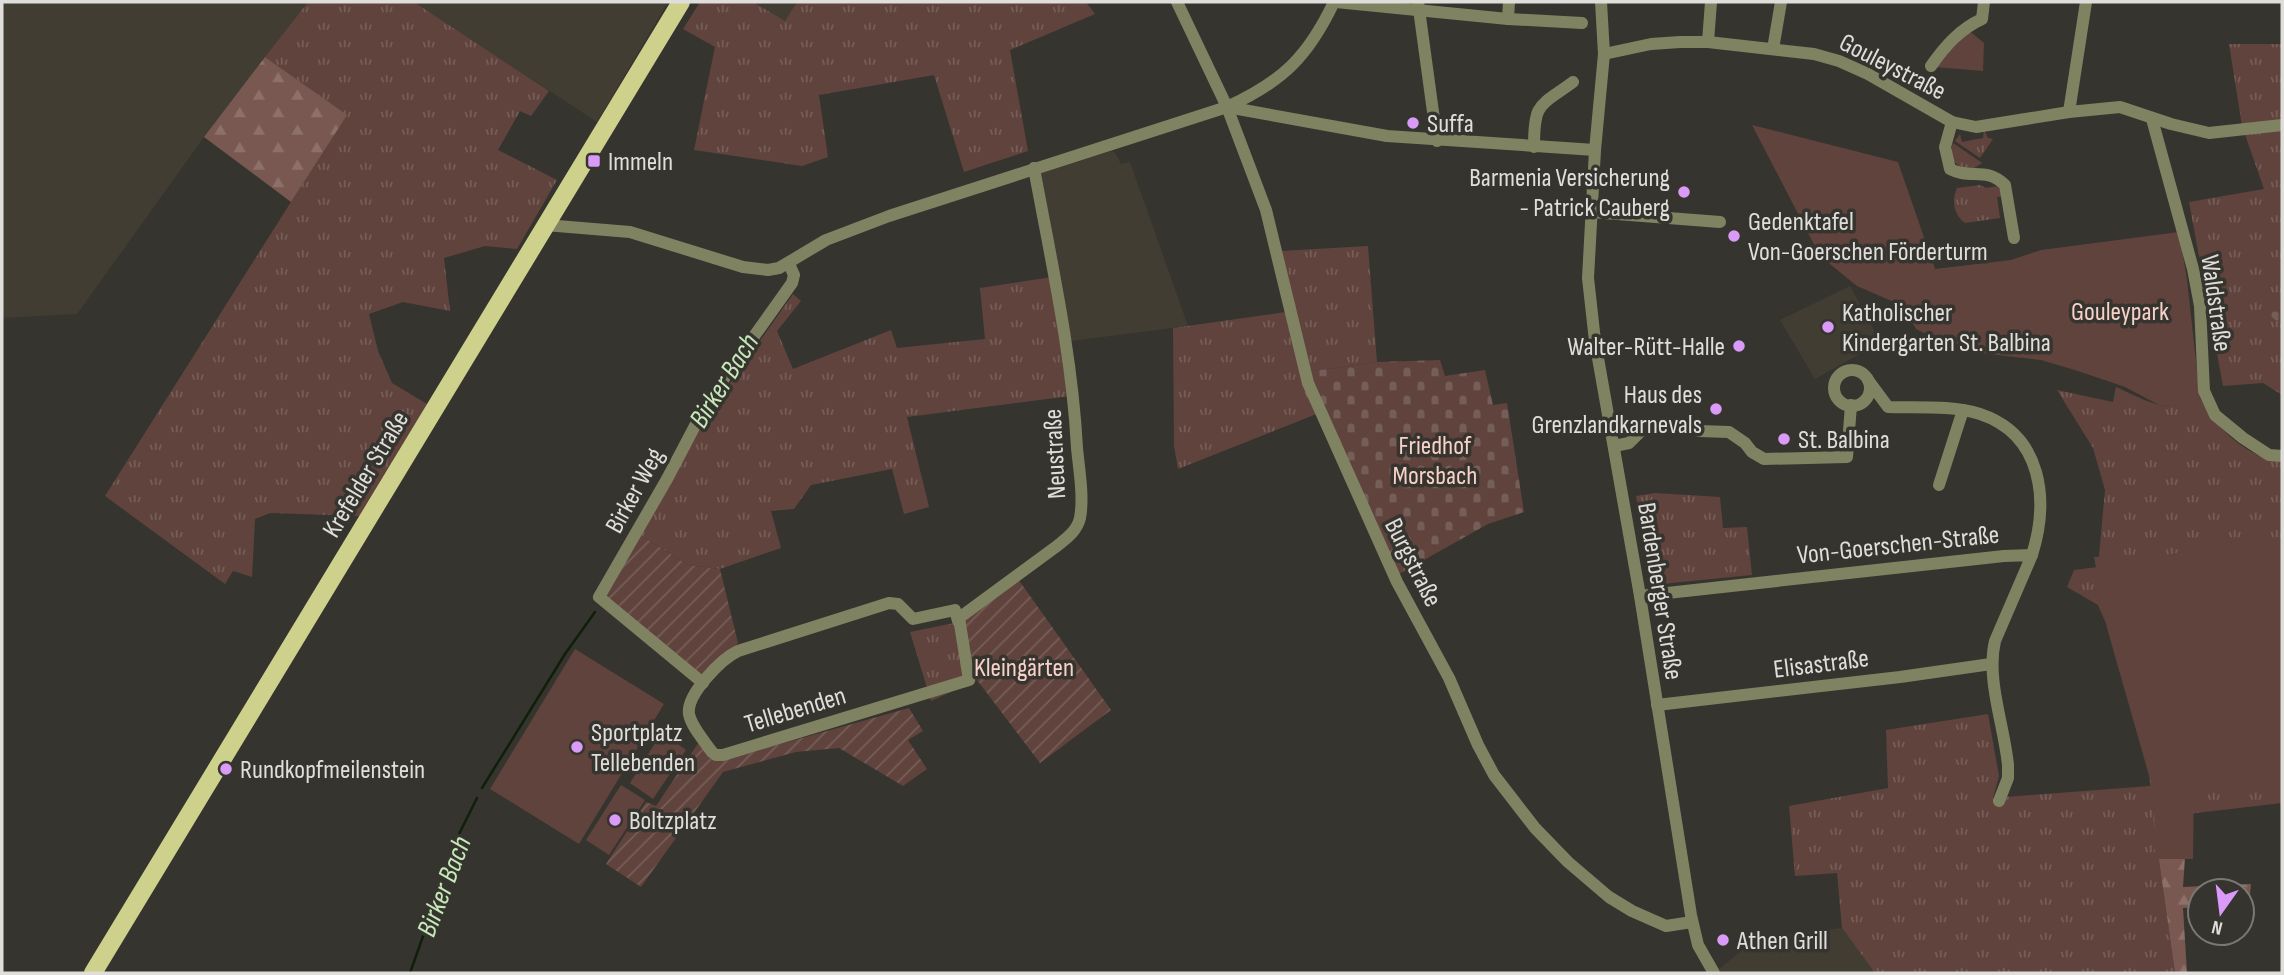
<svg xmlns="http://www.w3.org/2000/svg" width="2284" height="975" viewBox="0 0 2284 975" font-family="'Sofia Sans Condensed',sans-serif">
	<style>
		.built { fill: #423d33 }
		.grass { fill: url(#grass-tufts) }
		.forest { fill: url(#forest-firs) }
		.cemetery { fill: url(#cemetery-stones) }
		.park { fill: #60433d }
		.garden { fill: url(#garden-furrows) }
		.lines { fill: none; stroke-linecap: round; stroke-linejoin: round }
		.stream { stroke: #101f0a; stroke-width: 2.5 }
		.minor { stroke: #808362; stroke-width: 12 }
		.primary { stroke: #cdd18c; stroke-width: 18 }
		.poi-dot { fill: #da9af7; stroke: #36342f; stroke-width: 2.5 }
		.labels { text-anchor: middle; stroke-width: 7; stroke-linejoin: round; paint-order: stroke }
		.street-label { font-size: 26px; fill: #e0dedb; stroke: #36342f }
		.poi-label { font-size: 26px; fill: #e0dedb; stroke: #36342f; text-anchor: start }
		.park-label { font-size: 26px; fill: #f8d2c9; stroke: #36342f }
		.water-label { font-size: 28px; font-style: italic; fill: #c7e9b9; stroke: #36342f }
	</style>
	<defs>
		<pattern id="grass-tufts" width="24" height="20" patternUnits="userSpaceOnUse" patternTransform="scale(1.75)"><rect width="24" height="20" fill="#60433d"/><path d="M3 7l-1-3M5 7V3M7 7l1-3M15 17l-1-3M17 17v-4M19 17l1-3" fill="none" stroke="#765e58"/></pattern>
		<pattern id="forest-firs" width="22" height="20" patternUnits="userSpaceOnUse" patternTransform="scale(1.75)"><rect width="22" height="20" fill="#795851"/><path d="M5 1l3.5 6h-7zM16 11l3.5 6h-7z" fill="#8c7069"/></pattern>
		<pattern id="cemetery-stones" width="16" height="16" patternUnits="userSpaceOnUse" patternTransform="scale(1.75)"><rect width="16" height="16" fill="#60433d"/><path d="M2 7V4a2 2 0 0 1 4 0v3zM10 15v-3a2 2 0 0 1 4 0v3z" fill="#765e58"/></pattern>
		<pattern id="garden-furrows" width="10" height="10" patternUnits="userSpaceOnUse" patternTransform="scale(1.75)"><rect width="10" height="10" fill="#60433d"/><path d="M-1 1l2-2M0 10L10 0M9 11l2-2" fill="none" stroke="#765e58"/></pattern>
	</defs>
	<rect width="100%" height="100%" fill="#36342f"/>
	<g class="built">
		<polygon points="2,2 308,2 204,137 77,314 2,318"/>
		<polygon points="414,2 668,2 597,122"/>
		<polygon points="753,2 797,2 785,21"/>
		<polygon points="1112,151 1116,154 1121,164 1130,162 1188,326 1071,341 1041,173"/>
		<polygon points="1850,286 1876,334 1858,355 1815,379 1780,320"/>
		<polygon points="1842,928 1875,973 1722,973 1719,969 1759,937"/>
	</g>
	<g class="grass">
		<polygon points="308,2 414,2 549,91 531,116 520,111 498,150 557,180 517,249 485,246 444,258 450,311 403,302 369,314 378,351 392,383 427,404 359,516 270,513 255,519 252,577 233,571 225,584 105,496 346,115 265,57"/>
		<polygon points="700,2 753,2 785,21 797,2 1086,2 1095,14 1010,50 1028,151 964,172 934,75 819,95 828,157 802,166 694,150 715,47 683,29"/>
		<polygon points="2229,44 2282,44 2282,395 2263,383 2223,386 2189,202 2264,189 2242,126"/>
		<polygon points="1984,130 1988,138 1993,139 1980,158 1955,141 1960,134 1962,142 1983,138"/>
		<path d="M1953 143 1982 163 1971 170C1955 166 1948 160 1953 143Z"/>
		<path d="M1980 185 1986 188 1998 186 2004 196 1997 197 2000 218 1965 223C1954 215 1951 201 1957 188Z"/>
		<polygon points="1368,246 1377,362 1306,372 1324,411 1178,469 1174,446 1173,328 1294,311 1281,251"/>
		<polygon points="1059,276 1078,395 907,417 929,507 904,514 892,469 811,485 794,509 771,511 781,548 720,569 688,565 639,534 714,406 793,294 801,301 777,331 793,369 891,330 897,348 985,339 980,288"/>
		<path d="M2116 387C2148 401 2165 415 2200 398 2216 429 2247 457 2282 462V803L2153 818 2175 973H1875L1842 928 1837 873 1795 876 1789 806 1888 788 1886 730 1988 714 1999 776 1993 798 2150 786 2146 715 2098 605 2067 587 2074 570 2098 567 2105 490 2093 448 2057 390 2113 402Z"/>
		<polygon points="1655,493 1720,497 1723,528 1747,527 1752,575 1651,585 1636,496"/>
		<polygon points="959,622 963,622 977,680 931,701 910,632"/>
	</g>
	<g class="forest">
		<polygon points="265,57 347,115 291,202 204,137"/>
		<polygon points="2188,813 2183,887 2251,884 2249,904 2242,904 2242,891 2200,891 2200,907 2183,908 2187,973 2175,973 2153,818"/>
	</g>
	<g class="cemetery">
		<polygon points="2282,292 2282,325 2268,314"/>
		<polygon points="1440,360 1445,376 1485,370 1493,405 1507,403 1524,512 1488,524 1399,574 1306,372 1377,362"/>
	</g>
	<g class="park">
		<polygon points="1967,29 1984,43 1983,71 1934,67"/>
		<polygon points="1752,125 1898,162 1935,269 2011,260 2041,250 2179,232 2187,279 2200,398 2182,407 2159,405 2125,387 2078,371 2041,360 1972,352 1944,343 1916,329 1903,306 1857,286 1820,256"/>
		<polygon points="2258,535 2282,544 2282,786 2194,787 2193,859 2155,859 2154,793 2107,628 2094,557 2152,557 2207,548"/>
		<polygon points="575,649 664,704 579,844 490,789"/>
		<polygon points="662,732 686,750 653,799 630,783"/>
		<polygon points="621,785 645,800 609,855 586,840"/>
	</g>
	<g class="garden">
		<polygon points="639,534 688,565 720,569 738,643 700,677 601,596"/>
		<polygon points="1018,579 1111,710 1040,763 977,680 963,622"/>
		<polygon points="909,708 923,731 908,740 927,769 903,786 839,748 796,752 723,772 641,887 606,864 646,802 656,806 699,742 724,760"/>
	</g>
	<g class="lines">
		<g class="stream">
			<polyline points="482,788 565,654 595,612"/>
			<polyline points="410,973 460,832 477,798"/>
		</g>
		<g class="minor">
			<polyline points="1177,2 1227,107 1266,210 1308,383 1397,582 1449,678 1478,745 1494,775 1535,828 1568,862 1609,897 1632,911 1666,926 1692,922"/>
			<polyline points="1336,2 1508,19 1582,23"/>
			<polyline points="1418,2 1437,141"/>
			<polyline points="1601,2 1604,54 1595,150 1588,278 1595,341 1640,596 1691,915 1698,945 1714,973"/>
			<polyline points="1508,19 1509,2"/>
			<polyline points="1708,42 1711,2"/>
			<polyline points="1773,49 1781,2"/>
			<polyline points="1604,54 1651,44 1680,42 1708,42 1814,54 1839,61 1868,74 1952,122 1976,127 2069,112 2120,107 2171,124 2209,133 2282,125"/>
			<path d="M1931 66C1945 46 1960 29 1982 19L1984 2"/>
			<path d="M1227 107C1282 82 1308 57 1334 2"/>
			<polyline points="2069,112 2086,2"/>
			<polyline points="2152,119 2193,269 2200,306 2204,391 2215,415 2243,438 2269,455 2282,456"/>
			<path d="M1952 122 1945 147 1950 169C1970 180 1986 166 2005 185L2014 238"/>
			<path d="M1534 147C1534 102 1539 107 1573 82"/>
			<polyline points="1591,212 1720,222"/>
			<polyline points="545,225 630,232 743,267 768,270 779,268 826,240 889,216 1227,107 1387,136 1595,150"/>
			<circle cx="1852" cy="388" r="18"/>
			<path d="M1868 380 1888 407C1918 408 1951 405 1980 414 2043 435 2049 501 2032 555"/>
			<polyline points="1614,446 1629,443 1648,424 1687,425 1699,431 1729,432 1745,443 1752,452 1764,459 1847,457 1851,405"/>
			<polyline points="1939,485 1963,410"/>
			<path d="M1640 596 2004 556 2032 555 1995 641C1986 679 2004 725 2008 765V778L1999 801"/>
			<path d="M958 621 955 610 913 619 898 604 889 603 738 651C721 659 686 695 689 714 691 726 705 742 712 752L716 755H723L969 680 959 618 1057 546C1067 538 1077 531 1080 518 1084 496 1079 470 1077 448 1072 353 1051 261 1034 168"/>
			<polyline points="703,683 599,597 667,479 697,422 725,377 792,283 794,275 789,264"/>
			<polyline points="1657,705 1900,677 1991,664"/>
		</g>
		<polyline class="primary" points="93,973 681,2"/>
	</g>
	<g class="poi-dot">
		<circle cx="1413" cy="123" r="7"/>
		<rect x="587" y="154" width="14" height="14" rx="3.5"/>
		<circle cx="1684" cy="192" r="7"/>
		<circle cx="1734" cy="236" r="7"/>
		<circle cx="1828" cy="327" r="7"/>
		<circle cx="1739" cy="346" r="7"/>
		<circle cx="1716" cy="409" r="7"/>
		<circle cx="1784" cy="439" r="7"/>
		<circle cx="577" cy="747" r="7"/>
		<circle cx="226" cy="769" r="7"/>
		<circle cx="615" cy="820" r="7"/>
		<circle cx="1723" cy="940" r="7"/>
	</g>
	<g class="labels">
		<g class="street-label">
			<text transform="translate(1893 66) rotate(27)" y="9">Gouleystraße</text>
			<text transform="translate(2217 303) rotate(82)" y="9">Waldstraße</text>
			<text transform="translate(1054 454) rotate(-93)" y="9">Neustraße</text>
			<text transform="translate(365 474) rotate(-59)" y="9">Krefelder Straße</text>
			<text transform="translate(634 490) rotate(-61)" y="9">Birker Weg</text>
			<text transform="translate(1898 544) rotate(-6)" y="9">Von-Goerschen-Straße</text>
			<text transform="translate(1414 562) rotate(63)" y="9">Burgstraße</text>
			<text transform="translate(1661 591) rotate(81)" y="9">Bardenberger Straße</text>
			<text transform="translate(1821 663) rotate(-7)" y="9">Elisastraße</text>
			<text transform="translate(795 709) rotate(-17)" y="9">Tellebenden</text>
		</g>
		<g class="poi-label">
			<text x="1427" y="132">Suffa</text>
			<text x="608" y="170">Immeln</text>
			<text x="1670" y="186" text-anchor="end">Barmenia Versicherung<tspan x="1670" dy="30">- Patrick Cauberg</tspan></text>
			<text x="1748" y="230">Gedenktafel<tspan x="1748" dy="30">Von-Goerschen Förderturm</tspan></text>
			<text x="1842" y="321">Katholischer<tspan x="1842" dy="30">Kindergarten St. Balbina</tspan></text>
			<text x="1725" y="355" text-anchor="end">Walter-Rütt-Halle</text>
			<text x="1702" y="403" text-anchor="end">Haus des<tspan x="1702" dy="30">Grenzlandkarnevals</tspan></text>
			<text x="1798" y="448">St. Balbina</text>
			<text x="591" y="741">Sportplatz<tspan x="591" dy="30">Tellebenden</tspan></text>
			<text x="240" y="778">Rundkopfmeilenstein</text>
			<text x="629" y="829">Boltzplatz</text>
			<text x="1737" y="949">Athen Grill</text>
		</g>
		<g class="park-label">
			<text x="2120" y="320">Gouleypark</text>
			<text x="1435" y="454">Friedhof<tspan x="1435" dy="30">Morsbach</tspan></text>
			<text x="1024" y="676">Kleingärten</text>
		</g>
		<g class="water-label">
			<text transform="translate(723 380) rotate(-58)" y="10">Birker Bach</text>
			<text transform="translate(443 886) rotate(-69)" y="10">Birker Bach</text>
		</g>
	</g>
	<rect width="2284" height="975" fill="none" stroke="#e0dedb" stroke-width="7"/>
	<g transform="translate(2221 912) rotate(194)"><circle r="33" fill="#36342f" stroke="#7a7874" stroke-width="2"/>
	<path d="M0-5L12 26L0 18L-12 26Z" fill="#da9af7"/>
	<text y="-10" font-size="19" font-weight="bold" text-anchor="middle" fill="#e0dedb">N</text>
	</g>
</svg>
